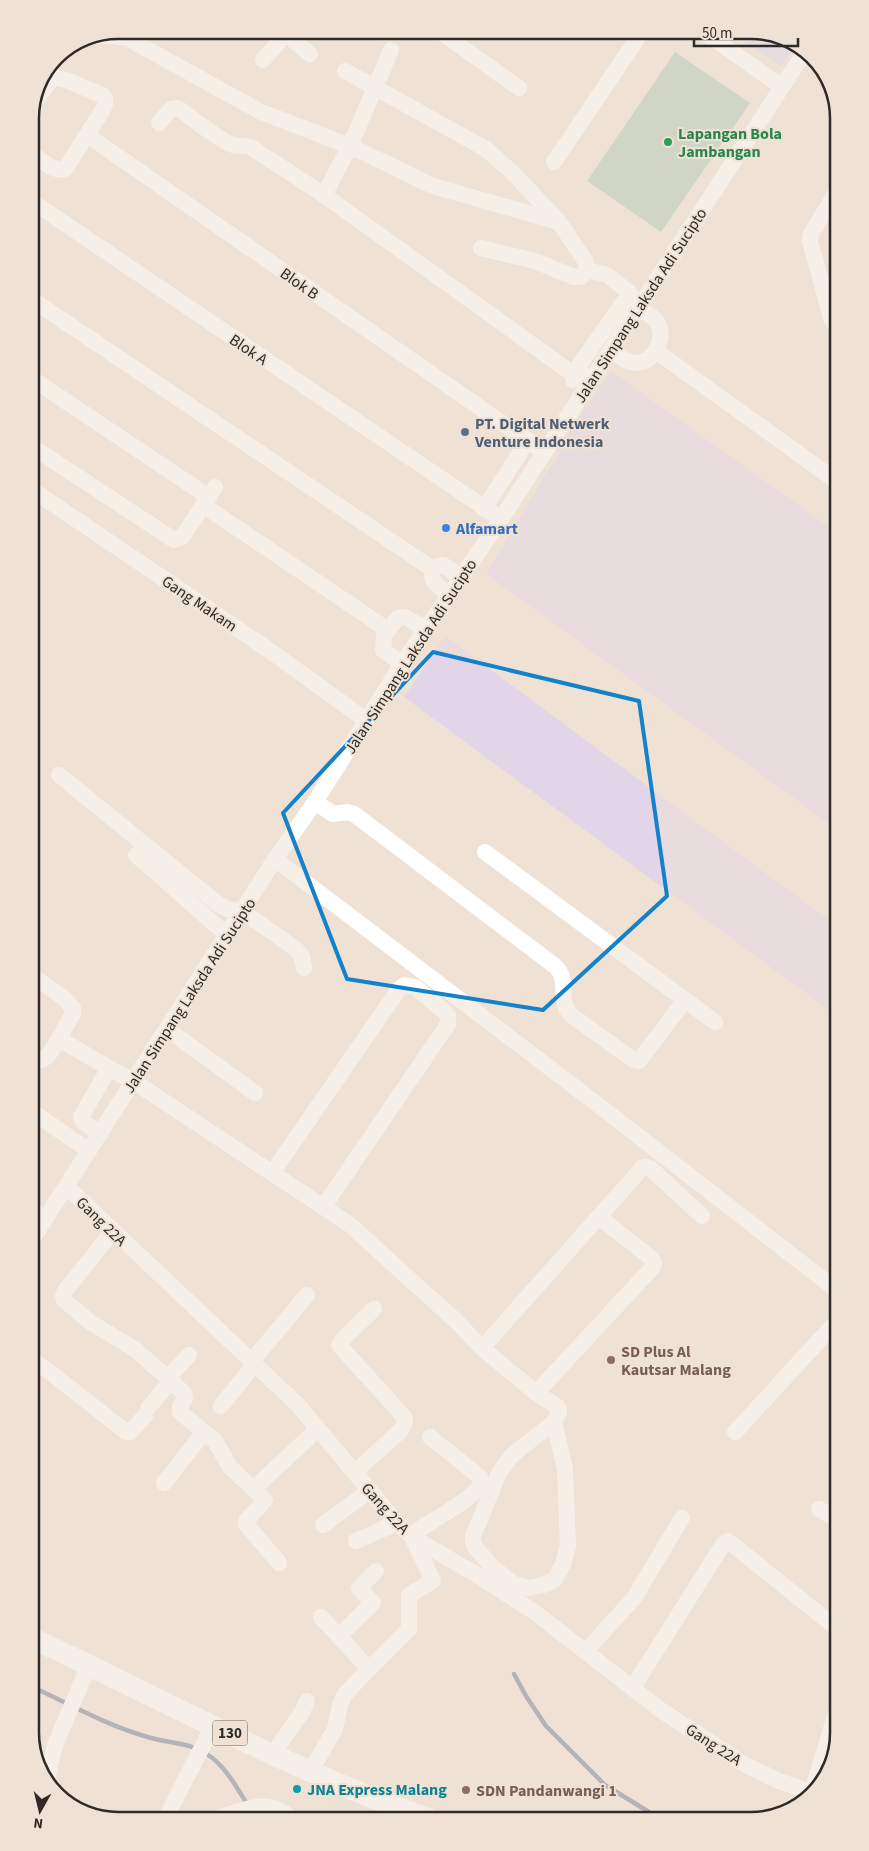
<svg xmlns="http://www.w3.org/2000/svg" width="869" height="1851" viewBox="0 0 869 1851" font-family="'Source Sans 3',sans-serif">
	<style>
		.industrial { fill: #e3d5e8 }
		.education { fill: #ddd7ed }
		.green { fill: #acc6b2 }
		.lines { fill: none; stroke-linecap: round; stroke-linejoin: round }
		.stream { stroke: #6e7d93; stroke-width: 4.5 }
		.minor { stroke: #fff; stroke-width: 16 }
		.major { stroke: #fff; stroke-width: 21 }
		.marked { fill: none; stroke: #1481cb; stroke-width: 4; stroke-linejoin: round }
		.leisure-dot { fill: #2e9e5b; stroke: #efe2d5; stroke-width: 2 }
		.service-dot { fill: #5c6f8a; stroke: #efe2d5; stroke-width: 2 }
		.shop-dot { fill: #3f7fe0; stroke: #efe2d5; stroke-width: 2 }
		.education-dot { fill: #8d6e63; stroke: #efe2d5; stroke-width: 2 }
		.culture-dot { fill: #0f9aa8; stroke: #efe2d5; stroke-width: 2 }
		.labels { text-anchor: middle; stroke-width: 4; stroke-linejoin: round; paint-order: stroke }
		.shield { fill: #efe2d5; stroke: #69615a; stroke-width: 1 }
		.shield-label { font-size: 15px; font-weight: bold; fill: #2f2a25 }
		.leisure-label { font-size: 16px; font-weight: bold; fill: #27864d; stroke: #efe2d5; text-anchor: start }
		.street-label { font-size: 16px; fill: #2f2a25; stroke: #efe2d5 }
		.service-label { font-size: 16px; font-weight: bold; fill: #4e5e75; stroke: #efe2d5; text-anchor: start }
		.shop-label { font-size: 16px; font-weight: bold; fill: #366cbe; stroke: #efe2d5; text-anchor: start }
		.education-label { font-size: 16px; font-weight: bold; fill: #785e54; stroke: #efe2d5; text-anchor: start }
		.culture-label { font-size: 16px; font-weight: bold; fill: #0d838f; stroke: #efe2d5; text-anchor: start }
		.rim { fill: none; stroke: #2f2a25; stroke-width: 2.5 }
	</style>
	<rect width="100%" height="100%" fill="#efe2d5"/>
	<g class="industrial">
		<polygon points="611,371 836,532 836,829 486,574 550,467 559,454 556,451"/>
		<polygon points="445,636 837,926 837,1016 404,697"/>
	</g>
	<polygon class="education" points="727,30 757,30 796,45 781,66"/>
	<polygon class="green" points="675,52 750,103 661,232 587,181"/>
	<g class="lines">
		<g class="stream">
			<polyline points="514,1674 526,1696 546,1726 605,1785 649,1812 653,1817"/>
			<path d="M35 1688C72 1706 111 1727 151 1738 169 1743 191 1743 207 1754 225 1766 236 1786 247 1804"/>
			<polyline points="252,1811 258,1820"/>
		</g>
		<g class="minor">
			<polyline points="281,30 310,54"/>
			<polyline points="438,30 519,88"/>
			<polyline points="701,30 782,87"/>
			<polyline points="93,35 114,36 127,38 261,112 350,146 433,186 559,222 586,262 587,270 581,277 574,277 535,261 481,248"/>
			<polyline points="263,60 286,34"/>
			<polyline points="345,71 486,149 514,174 559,222"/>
			<polyline points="36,100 54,76"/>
			<path d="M159 123 171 109 178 108C192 118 218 140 233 145 240 147 246 145 252 148L324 195 573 374 581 373 591 380"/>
			<polyline points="87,135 544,452"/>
			<path d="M30 152C40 159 52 172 65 169L101 113C105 106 108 100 102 95L66 80 47 76"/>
			<polyline points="554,162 643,30"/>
			<polyline points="835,194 811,234 810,241 832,321 835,316"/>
			<polyline points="324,195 350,146 391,50"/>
			<polyline points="30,200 501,519"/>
			<polyline points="31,299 431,568 433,581 448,595"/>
			<path d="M610 351C618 355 626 362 635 363 654 364 667 337 657 322 653 316 644 312 638 308"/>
			<polyline points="656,351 835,480"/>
			<polyline points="31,378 209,497"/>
			<polyline points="573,380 573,374 630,293 607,275 587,270"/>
			<polyline points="31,446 174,540 178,539 183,536 215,487"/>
			<polyline points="31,489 266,648 366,720"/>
			<polyline points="203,505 388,630 384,636 383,650 402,664"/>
			<polyline points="484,509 528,440"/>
			<polyline points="431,568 443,565 461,577"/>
			<polyline points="388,630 398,618 405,617 426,629"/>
			<polyline points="59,775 218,904 227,909 242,911 296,949 302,957 304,968"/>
			<path d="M315 802 333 814 347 812 354 814 555 966C571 981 556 999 571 1015L632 1059 639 1061 685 1000"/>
			<polyline points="485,852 715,1022"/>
			<polyline points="136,855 227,935"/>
			<polyline points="275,859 597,1104 838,1291"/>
			<polyline points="33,976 65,999 73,1008 73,1013 59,1039 109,1068 81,1117 84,1123 101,1133"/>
			<polyline points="167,1029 255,1093"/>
			<path d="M33 1061C47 1063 52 1049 59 1039"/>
			<polyline points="109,1068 133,1081 349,1224 456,1321 482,1348 536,1393 558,1407 559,1412 554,1422 565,1469 568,1546 563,1564 555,1579 543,1585 528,1588 514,1584 492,1567 475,1547 473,1542 473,1536 499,1473 511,1456 554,1422"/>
			<polyline points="33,1112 89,1151"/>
			<polyline points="272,1173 399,989 405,985 415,987 445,1012 448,1016 448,1024 324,1206"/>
			<polyline points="67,1187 297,1404 397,1523 412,1537 477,1575 533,1611 662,1711 744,1764 779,1781 811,1792"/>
			<polyline points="33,1210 46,1218"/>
			<polyline points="113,1231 65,1291 63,1296 64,1300 90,1322 136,1350 184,1393 185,1398 180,1407 180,1412 215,1441 230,1467 265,1500 246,1521 246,1524 279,1563"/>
			<polyline points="33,1238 275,859 315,802 402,664 501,519 806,50"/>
			<polyline points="482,1348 642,1168 646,1167 650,1168 702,1216"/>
			<polyline points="34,1361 51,1373 126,1432 130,1432 145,1416"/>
			<polyline points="251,1362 307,1295"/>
			<polyline points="168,1378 189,1355"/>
			<polyline points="536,1393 652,1268 654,1263 651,1258 599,1217"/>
			<polyline points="221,1406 254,1365"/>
			<polyline points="148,1408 171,1381"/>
			<polyline points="735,1432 838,1320"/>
			<polyline points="355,1472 400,1431 404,1425 405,1418 339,1345 341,1341 374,1309"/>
			<polyline points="164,1483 204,1432"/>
			<polyline points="253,1489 318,1429"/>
			<polyline points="819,1509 838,1520"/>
			<polyline points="323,1525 369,1491"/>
			<path d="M411 1535C428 1522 466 1504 478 1488 481 1484 481 1481 480 1477L430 1437"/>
			<polyline points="356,1541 397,1523"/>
			<polyline points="339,1636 373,1603 359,1588 376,1571"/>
			<polyline points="586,1651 634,1598 682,1518"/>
			<polyline points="369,1669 409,1629 409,1595 433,1581 412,1537"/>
			<polyline points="633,1687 724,1543 728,1541 839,1630"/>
			<polyline points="273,1754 302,1712 307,1701"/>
			<polyline points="308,1770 317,1760 335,1729 340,1705 345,1694 369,1669 321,1617"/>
			<polyline points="47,1779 55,1745 89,1665"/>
			<polyline points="812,1791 839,1703"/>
			<path d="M165 1820C180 1788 198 1757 213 1725"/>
			<path d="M212 1820C241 1811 267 1795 293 1820"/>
		</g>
		<path class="major" d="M34 1639C165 1701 293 1771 429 1819"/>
	</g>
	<path d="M0 0H869V1851H0ZM433 652 639 701 667 896 543 1010 347 979 283 813Z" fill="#efe2d5" fill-opacity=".55" fill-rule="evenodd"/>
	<path class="marked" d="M433 652 639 701 667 896 543 1010 347 979 283 813Z"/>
	<circle class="leisure-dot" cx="668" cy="142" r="5"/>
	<circle class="service-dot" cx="465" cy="432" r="5"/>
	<circle class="shop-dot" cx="446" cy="528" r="5"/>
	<g class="education-dot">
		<circle cx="611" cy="1360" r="5"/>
		<circle cx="466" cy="1790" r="5"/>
	</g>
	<circle class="culture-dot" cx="297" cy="1789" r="5"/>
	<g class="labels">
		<rect class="shield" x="212.5" y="1720.5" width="35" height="25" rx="4"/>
		<g class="shield-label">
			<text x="230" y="1738">130</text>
		</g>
		<g class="leisure-label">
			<text x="678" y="139">Lapangan Bola<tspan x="678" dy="18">Jambangan</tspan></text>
		</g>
		<g class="street-label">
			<text transform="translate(300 283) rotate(35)" y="6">Blok B</text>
			<text transform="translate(640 305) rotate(-57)" y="6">Jalan Simpang Laksda Adi Sucipto</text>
			<text transform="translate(249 349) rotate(34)" y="6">Blok A</text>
			<text transform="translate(200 603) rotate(34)" y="6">Gang Makam</text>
			<text transform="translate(410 656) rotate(-57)" y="6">Jalan Simpang Laksda Adi Sucipto</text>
			<text transform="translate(189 995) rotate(-57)" y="6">Jalan Simpang Laksda Adi Sucipto</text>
			<text transform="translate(102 1221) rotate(44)" y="6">Gang 22A</text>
			<text transform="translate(386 1508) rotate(48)" y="6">Gang 22A</text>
			<text transform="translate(714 1744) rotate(33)" y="6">Gang 22A</text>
		</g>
		<g class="service-label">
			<text x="475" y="429">PT. Digital Netwerk<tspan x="475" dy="18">Venture Indonesia</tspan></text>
		</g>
		<g class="shop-label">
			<text x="456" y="534">Alfamart</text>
		</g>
		<g class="education-label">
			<text x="621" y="1357">SD Plus Al<tspan x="621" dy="18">Kautsar Malang</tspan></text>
			<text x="476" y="1796">SDN Pandanwangi 1</text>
		</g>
		<g class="culture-label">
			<text x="307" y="1795">JNA Express Malang</text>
		</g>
	</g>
	<path d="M0 0H869V1851H0ZM118 39H751A79 79 0 0 1 830 118V1733A79 79 0 0 1 751 1812H118A79 79 0 0 1 39 1733V118A79 79 0 0 1 118 39Z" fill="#efe2d5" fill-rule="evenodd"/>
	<path class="rim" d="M118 39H751A79 79 0 0 1 830 118V1733A79 79 0 0 1 751 1812H118A79 79 0 0 1 39 1733V118A79 79 0 0 1 118 39Z"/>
	<g transform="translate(40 1811) rotate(188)" stroke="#efe2d5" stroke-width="4" paint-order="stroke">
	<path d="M0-4L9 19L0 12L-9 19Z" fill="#2f2a25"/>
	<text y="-8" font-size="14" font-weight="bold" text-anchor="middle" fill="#2f2a25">N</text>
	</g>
	<path d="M694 38v8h104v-8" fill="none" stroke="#2f2a25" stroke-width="2.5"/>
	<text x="702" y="38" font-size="15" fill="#2f2a25" stroke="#efe2d5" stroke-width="4" paint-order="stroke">50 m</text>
</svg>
